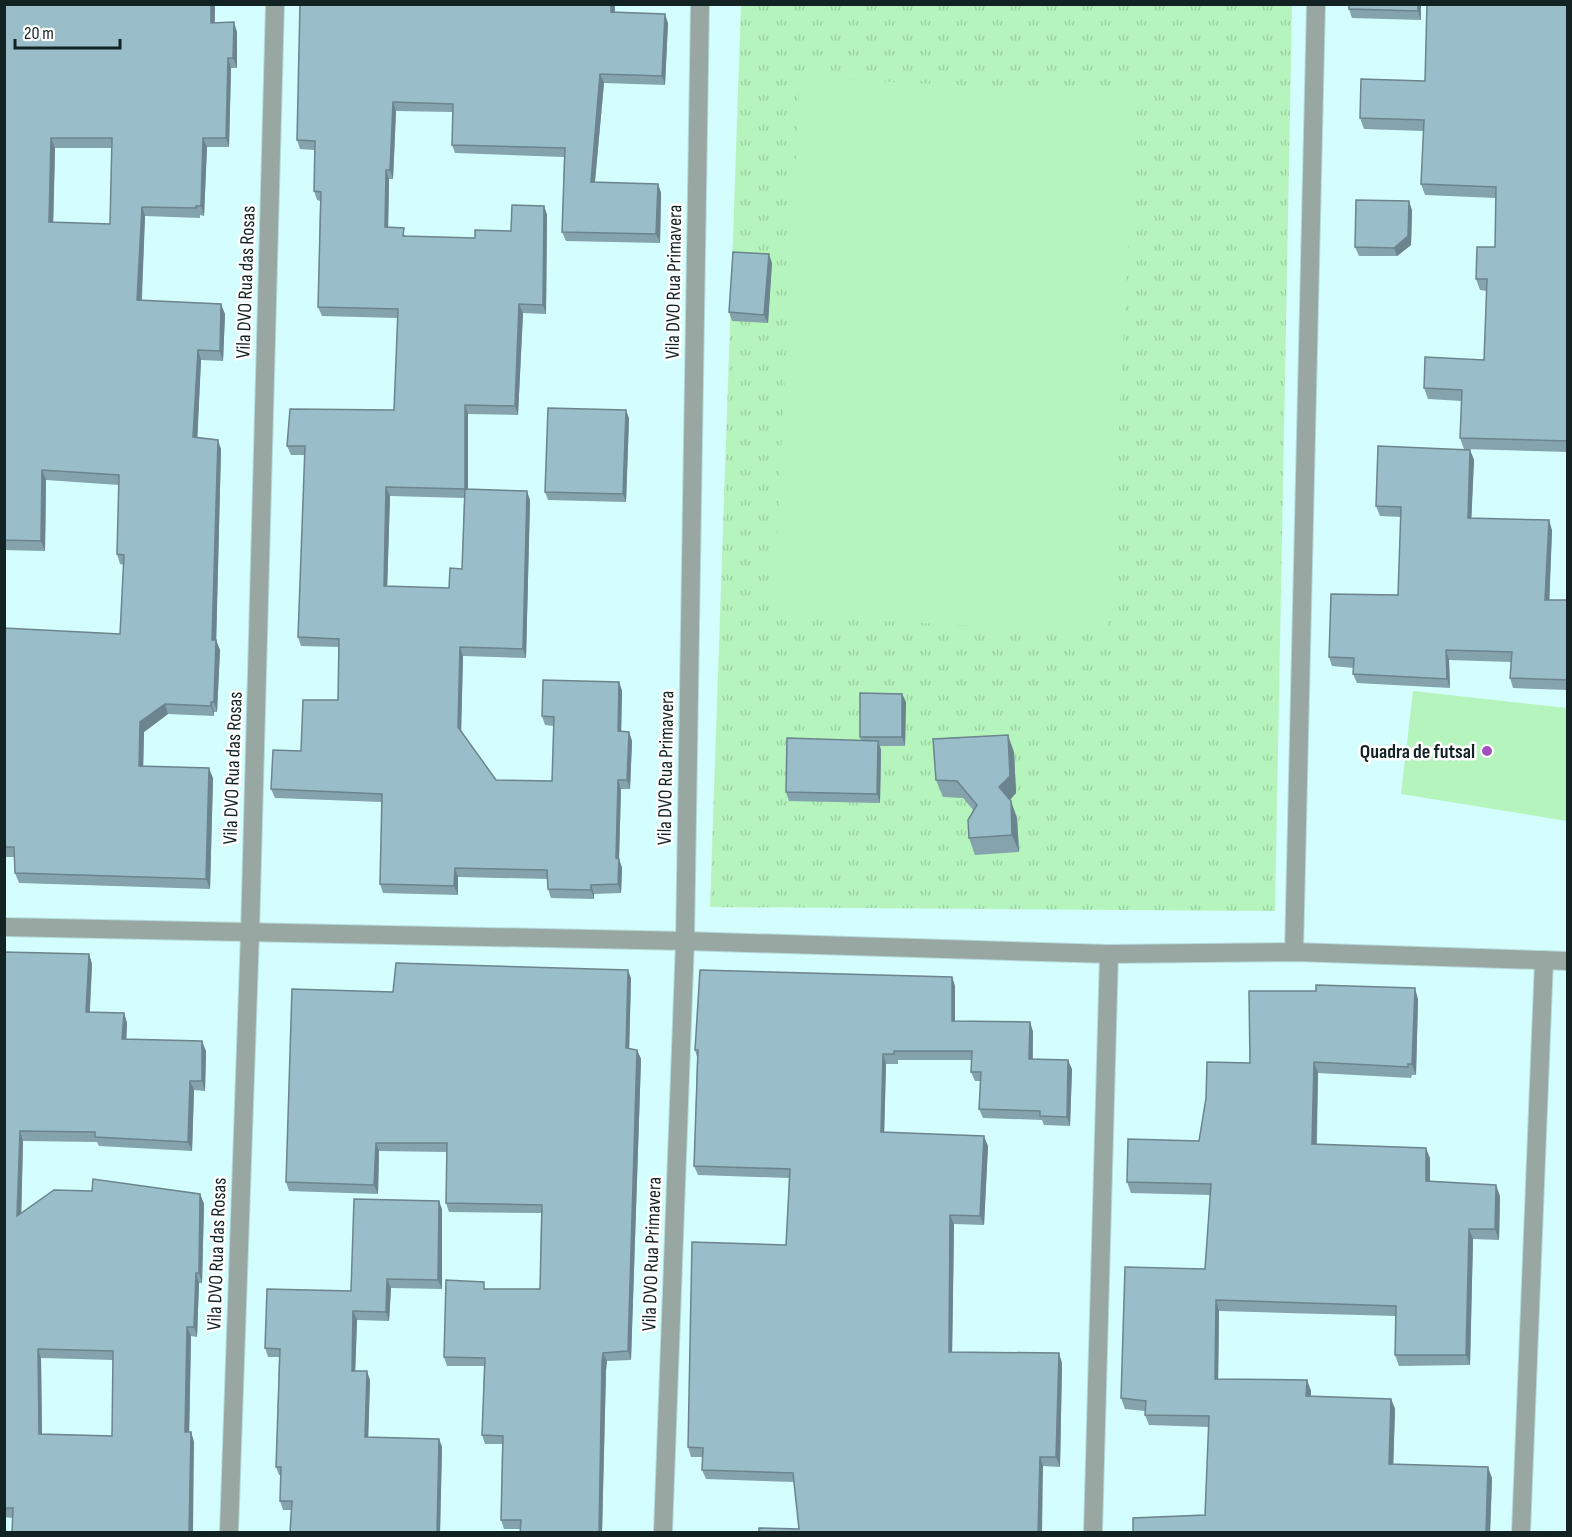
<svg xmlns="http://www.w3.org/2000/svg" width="1572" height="1537" viewBox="0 0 1572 1537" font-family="'Sofia Sans Condensed',sans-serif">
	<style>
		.grass { fill: url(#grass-tufts) }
		.pitch { fill: #b6f4bd }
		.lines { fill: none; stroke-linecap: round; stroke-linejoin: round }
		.minor-casing { stroke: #b5dada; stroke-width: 20 }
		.minor { stroke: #98a7a2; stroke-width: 18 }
		.wall { fill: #84a3ad; fill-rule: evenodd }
		.shaded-wall { fill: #6b848d }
		.building { fill: #99bdc9; stroke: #6b848d; stroke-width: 1.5; fill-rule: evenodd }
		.poi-dot { fill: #a350bf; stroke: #fff; stroke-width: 2 }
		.labels { text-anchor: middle; stroke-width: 5; stroke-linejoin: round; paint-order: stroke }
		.street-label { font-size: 20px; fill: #132222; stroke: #fff }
		.poi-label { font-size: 20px; font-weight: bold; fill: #132222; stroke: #fff; text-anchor: end }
	</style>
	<defs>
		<pattern id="grass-tufts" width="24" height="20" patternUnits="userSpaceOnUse" patternTransform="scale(1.5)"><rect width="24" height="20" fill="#b6f4bd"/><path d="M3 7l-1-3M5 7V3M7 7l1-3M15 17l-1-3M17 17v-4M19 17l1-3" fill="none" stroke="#9cd1a2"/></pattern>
	</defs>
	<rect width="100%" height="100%" fill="#d4fdfd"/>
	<polygon class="grass" points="741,5 1292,5 1275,911 710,907"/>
	<g class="pitch">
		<polygon points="800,77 1136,95 1108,633 773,615"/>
		<polygon points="1413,691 1567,708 1567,821 1401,794"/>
	</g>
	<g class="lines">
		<defs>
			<g id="minor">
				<polyline points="4,927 685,941 1109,954 1294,952 1568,961"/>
				<polyline points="1294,952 1316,4"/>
				<polyline points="229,1532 250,933 275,4"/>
				<polyline points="663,1532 685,941 700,4"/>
				<polyline points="1093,1532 1109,954"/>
				<polyline points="1521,1532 1544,960"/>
			</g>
		</defs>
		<use href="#minor" class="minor-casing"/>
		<use href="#minor" class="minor"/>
	</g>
	<g class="wall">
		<path d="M4 4H215V23L237 32V68H231L229 147H207L204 216 200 215V218L145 216 142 300 225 314 223 361 201 360 197 437 221 449 216 640 220 650 217 712H214V716L168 714 144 732 143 766 213 778 210 889 19 883 15 873 14 857H4V628L120 634 124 565 120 564 117 554 119 485 46 480 45 551 4 550ZM55 148H112L110 224 53 222Z"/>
		<path d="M300 4H615V12L668 23 665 85 604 83 595 182 658 184 661 193 660 243 566 241 562 232 564 157 455 153 452 145 453 112 396 111 393 179H389L388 228 407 236 475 238 511 231 544 206 547 215 546 314 523 313 518 415 468 414V489L530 500 526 658 463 656 461 732 496 780 552 781 554 726 545 725 542 716 619 682 622 691 621 731 629 732 632 741 630 789H621L619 859 622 868 621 893 594 894V899L551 898 548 889 547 879 458 877V895L383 893 380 884 382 802 275 798 271 789 301 751 338 700 339 647 301 646 298 637 305 455H291L287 446 394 410 398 318 322 316 318 307 320 201 317 200 314 191V150L300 149 297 140ZM390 496 464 498 462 569 449 588 387 587Z"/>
		<polygon points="1421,4 1421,20 1352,18 1349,9"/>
		<polygon points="1568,4 1568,452 1464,449 1460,438 1462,401 1428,399 1424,388 1484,360 1487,291 1480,290 1476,279 1495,247 1496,198 1425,195 1421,184 1424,131 1364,129 1360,118 1425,81"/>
		<polygon points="1412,210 1411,245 1397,256 1359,256 1355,247"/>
		<polygon points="772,263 768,323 732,321 729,312"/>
		<polygon points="629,418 626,502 548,500 545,492"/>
		<polygon points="1470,450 1474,460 1471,518 1552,530 1549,600 1568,600 1568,690 1513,688 1510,678 1511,662 1449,660 1450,688 1357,683 1353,674 1354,668 1332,666 1329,657 1398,595 1401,517 1380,516 1376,506"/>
		<polygon points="906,702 905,746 880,746 881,750 880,803 789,801 786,792 861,740 860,737"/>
		<polygon points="1014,752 1016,793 1010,800 1017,818 1019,852 975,855 969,838 974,811 963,798 943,797 936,780"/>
		<path d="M4 952 89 954 92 964 90 1012 124 1013 127 1023 126 1039 206 1051 205 1091 194 1090 192 1151 99 1146 97 1142 23 1141 21 1214 200 1194 204 1204 202 1283H199L197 1337 191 1336 189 1432H191L194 1442 13 1518 4 1517ZM41 1358 113 1360 112 1436 42 1434Z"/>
		<polygon points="952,977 955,986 955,1021 1030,1022 1033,1032 1033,1059 1072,1069 1070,1126 1044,1125 1042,1120 983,1118 979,1109 981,1081 975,1081 971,1072 972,1060 898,1060 898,1064 886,1064 884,1132 988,1146 984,1225 954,1224 952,1352 1062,1363 1060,1467 1043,1466 799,1529 794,1482 706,1479 702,1470 703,1457 691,1457 688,1447 786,1245 789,1178 698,1175 694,1166 697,1057 695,1050"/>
		<polygon points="631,978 629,1049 637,1050 641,1059 631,1360 607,1361 606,1370 602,1533 520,1533 520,1529 504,1529 501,1520 502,1444 485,1444 482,1435 484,1366 447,1366 444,1357 486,1289 540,1289 541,1213 449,1212 446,1203 447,1152 379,1151 378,1194 289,1191 286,1182 393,992"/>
		<polygon points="1418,999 1416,1075 1412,1075 1411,1078 1318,1073 1317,1144 1430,1158 1430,1181 1500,1196 1499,1240 1473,1239 1470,1365 1399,1366 1395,1355 1396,1316 1219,1311 1218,1379 1307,1380 1311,1391 1311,1396 1391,1399 1395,1409 1393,1464 1492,1478 1490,1533 1133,1533 1205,1515 1209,1427 1149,1425 1145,1415 1145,1411 1125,1409 1121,1398 1205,1269 1210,1195 1131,1193 1127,1182 1199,1141 1250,1063"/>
		<polygon points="442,1209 442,1289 391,1288 389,1321 357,1320 355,1371 370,1380 368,1437 439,1439 442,1447 440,1533 290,1533 292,1510 283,1510 280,1501 281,1475 279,1475 276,1467 279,1357 268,1357 265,1348 351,1291"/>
	</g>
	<g class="shaded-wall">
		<polygon points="211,4 215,4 214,33 211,23"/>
		<polygon points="611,4 615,4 614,21 611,12"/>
		<polygon points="1418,4 1421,4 1421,20 1418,11"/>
		<polygon points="665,14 668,23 665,85 662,76"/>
		<polygon points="234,22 237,32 237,68 233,58"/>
		<polygon points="228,58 231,68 229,147 226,138"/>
		<polygon points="600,74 604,83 594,191 591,182"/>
		<polygon points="393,102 396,111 393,179 390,170"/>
		<polygon points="51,138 55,148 53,232 49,222"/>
		<polygon points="203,138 207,147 204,216 201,206"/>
		<polygon points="386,170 389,179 388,236 385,227"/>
		<polygon points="658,184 661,193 660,243 656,234"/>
		<polygon points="1409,201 1412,210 1411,245 1397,256 1394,248"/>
		<polygon points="544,206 547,215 546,314 543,305"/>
		<polygon points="142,207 145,216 141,310 137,300"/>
		<polygon points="769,254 772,263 768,323 764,315"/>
		<polygon points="221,304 225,314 223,361 220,351"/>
		<polygon points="519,304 523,313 518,415 515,406"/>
		<polygon points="198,350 201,360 197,447 193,437"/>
		<polygon points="465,405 468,414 468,498 465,489"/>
		<polygon points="626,410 629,418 626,502 623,494"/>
		<polygon points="218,440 221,449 216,650 212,640"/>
		<polygon points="1470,450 1474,460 1471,528 1468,518"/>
		<polygon points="42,470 46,480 45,551 41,541"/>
		<polygon points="386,487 390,496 387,595 384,586"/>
		<polygon points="527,491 530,500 526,658 523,649"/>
		<polygon points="1549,520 1552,530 1549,610 1545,600"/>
		<polygon points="216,640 220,650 217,712 214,702"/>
		<polygon points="460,647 463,656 461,736 458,727"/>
		<polygon points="1446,650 1449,660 1450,688 1447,679"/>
		<polygon points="619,682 622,691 621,740 618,731"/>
		<polygon points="902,694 906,702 905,746 902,737"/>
		<polygon points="211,702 214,712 214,716 211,706"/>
		<polygon points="165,704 168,714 144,732 143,776 139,766 140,722"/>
		<polygon points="629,732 632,741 630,789 627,780"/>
		<polygon points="1008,735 1014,752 1016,793 1006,804 999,787"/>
		<polygon points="878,741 881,750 880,803 877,794"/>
		<polygon points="209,768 213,778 210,889 206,879"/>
		<polygon points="618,780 621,789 619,859 622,868 621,893 618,884 616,858"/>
		<polygon points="1011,801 1017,818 1019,852 1012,835"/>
		<polygon points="455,868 458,877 458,895 454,886"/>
		<polygon points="591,885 594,894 594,899 591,890"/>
		<polygon points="89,954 92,964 89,1022 86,1012"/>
		<polygon points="628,970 631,978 629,1057 626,1048"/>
		<polygon points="952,977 955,986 955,1030 952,1021"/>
		<polygon points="1415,988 1418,999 1416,1075 1412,1064"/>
		<polygon points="124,1013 127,1023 126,1049 122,1039"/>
		<polygon points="1030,1022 1033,1032 1032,1068 1029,1059"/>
		<polygon points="202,1041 206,1051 205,1091 202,1081"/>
		<polygon points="637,1050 641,1059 631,1360 628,1351"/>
		<polygon points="883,1054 886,1064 884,1141 881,1132"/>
		<polygon points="1068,1060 1072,1069 1070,1126 1067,1117"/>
		<polygon points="1314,1062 1318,1073 1316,1154 1312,1144"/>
		<polygon points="190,1081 194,1090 192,1151 188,1142"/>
		<polygon points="20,1131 23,1141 21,1226 17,1216"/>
		<polygon points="984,1136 988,1146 984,1225 980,1216"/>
		<polygon points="376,1143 379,1151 378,1194 374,1185"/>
		<polygon points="1426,1148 1430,1158 1430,1191 1426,1181"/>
		<polygon points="1496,1185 1500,1196 1499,1240 1495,1229"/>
		<polygon points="200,1194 204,1204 202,1283 199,1273"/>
		<polygon points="439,1201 442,1209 442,1289 438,1280"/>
		<polygon points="950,1215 954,1224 952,1361 949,1352"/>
		<polygon points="1469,1229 1473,1239 1470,1365 1466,1355"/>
		<polygon points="196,1273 199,1283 197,1337 194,1327"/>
		<polygon points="387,1279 391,1288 389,1321 386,1312"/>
		<polygon points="1216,1300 1219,1311 1218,1390 1215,1379"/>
		<polygon points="353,1311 357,1320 355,1379 352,1371"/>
		<polygon points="187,1327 191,1336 189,1442 185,1432"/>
		<polygon points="38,1349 41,1358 42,1443 39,1434"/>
		<polygon points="603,1353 607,1361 606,1370 602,1533 599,1533 602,1361"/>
		<polygon points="1059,1353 1062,1363 1060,1467 1056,1457"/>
		<polygon points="367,1371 370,1380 368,1446 365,1437"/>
		<polygon points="1307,1380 1311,1391 1310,1406 1306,1396"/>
		<polygon points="1391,1399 1395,1409 1393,1475 1389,1464"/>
		<polygon points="191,1432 194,1442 193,1533 189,1533"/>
		<polygon points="439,1439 442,1447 440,1533 437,1533"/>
		<polygon points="1040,1457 1043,1466 1042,1533 1038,1533"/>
		<polygon points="1488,1467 1492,1478 1490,1533 1486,1533"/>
	</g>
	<g class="building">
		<path d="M4 4H211V23L234 22 233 58H228L226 138H203L201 206H196V208L142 207 137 300 221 304 220 351 198 350 193 437 218 440 212 640H216L214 702H211V706L165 704 140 722 139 766 209 768 206 879 15 873 14 847H4V628L120 634 124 555 117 554 119 475 42 470 41 541 4 540ZM51 138H112L110 224 49 222Z"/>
		<path d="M300 4H611V12L665 14 662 76 600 74 591 182 658 184 656 234 562 232 565 148 452 145 453 104 393 102 390 170H386L385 227 404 228 403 236 475 238V230L511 231 512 205 544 206 543 305 519 304 515 406 465 405V489L527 491 523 649 460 647 458 727 496 780 552 781 554 717 542 716 543 680 619 682 618 731 629 732 627 780H618L616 858 619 859 618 884 591 885V890L548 889 547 870 455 868 454 886 380 884 382 794 271 789 273 750 301 751 303 700H338L339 639 298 637 305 446H287L290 409 394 410 398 309 318 307 321 192 314 191 315 141 297 140ZM386 487 465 489 462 569 450 568 449 588 384 586Z"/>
		<polygon points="1349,4 1418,4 1418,11 1349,9"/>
		<polygon points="1427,4 1568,4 1568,441 1460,438 1462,390 1424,388 1425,357 1484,360 1487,279 1476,279 1477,247 1495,247 1496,187 1421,184 1424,120 1360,118 1361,79 1425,81"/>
		<polygon points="1356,200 1409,201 1408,236 1394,248 1355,247"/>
		<polygon points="733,252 769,254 764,315 729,312"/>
		<polygon points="548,408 626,410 623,494 545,492"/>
		<polygon points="1378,446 1470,450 1468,518 1549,520 1545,600 1568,600 1568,680 1510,678 1512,652 1446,650 1447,679 1353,674 1354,658 1329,657 1331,594 1398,595 1401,507 1376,506"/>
		<polygon points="860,693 902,694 902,737 860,737"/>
		<polygon points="1008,735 1010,776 999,787 1011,801 1012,835 969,838 968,820 977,805 957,781 936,780 933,739"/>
		<polygon points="787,738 878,741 877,794 786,792"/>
		<path d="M4 952 89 954 86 1012 124 1013 122 1039 202 1041V1081H190L188 1142 95 1137V1132L20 1131 17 1216 54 1190 92 1191 93 1179 200 1194 199 1273H196L194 1327H187L185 1432H191L189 1533H12L13 1508H4ZM38 1349 113 1351 112 1436 39 1434Z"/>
		<polygon points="396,963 628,970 626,1048 637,1050 628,1351 603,1353 602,1361 599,1533 520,1533 521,1520 501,1520 503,1436 482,1435 485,1358 444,1357 446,1280 484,1282 484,1289 540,1289 542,1205 446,1203 447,1143 376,1143 374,1185 286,1182 292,989 393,992"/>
		<polygon points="700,970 952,977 952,1021 1030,1022 1029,1059 1068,1060 1067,1117 1040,1116 1040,1111 979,1109 981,1072 971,1072 972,1051 894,1051 894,1054 883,1054 881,1132 984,1136 980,1216 950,1215 949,1352 1059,1353 1056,1457 1040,1457 1038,1533 759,1533 759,1528 799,1529 793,1473 702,1470 703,1448 688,1447 692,1242 786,1245 790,1169 694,1166 698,1050 695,1050"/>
		<polygon points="1316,985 1415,988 1412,1064 1408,1064 1408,1067 1314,1062 1312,1144 1426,1148 1426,1181 1496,1185 1495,1229 1469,1229 1466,1355 1395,1355 1396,1306 1216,1300 1215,1379 1307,1380 1306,1396 1391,1399 1389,1464 1488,1467 1486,1533 1133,1533 1133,1518 1205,1515 1209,1416 1145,1415 1146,1401 1121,1398 1125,1267 1205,1269 1211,1184 1127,1182 1128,1139 1199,1141 1206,1098 1207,1062 1250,1063 1249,991 1316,991"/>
		<polygon points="354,1199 439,1201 438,1280 387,1279 386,1312 353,1311 352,1371 367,1371 365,1437 439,1439 437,1533 290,1533 292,1501 280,1501 281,1467 276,1467 280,1349 265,1348 267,1289 351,1291"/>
	</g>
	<circle class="poi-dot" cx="1487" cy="751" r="6"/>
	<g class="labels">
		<g class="street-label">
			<text transform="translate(245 282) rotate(-88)" y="7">Vila DVO Rua das Rosas</text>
			<text transform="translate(673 282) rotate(-89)" y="7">Vila DVO Rua Primavera</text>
			<text transform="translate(232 768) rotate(-88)" y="7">Vila DVO Rua das Rosas</text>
			<text transform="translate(665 768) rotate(-89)" y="7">Vila DVO Rua Primavera</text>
			<text transform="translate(216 1254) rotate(-88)" y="7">Vila DVO Rua das Rosas</text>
			<text transform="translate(651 1254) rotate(-88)" y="7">Vila DVO Rua Primavera</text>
		</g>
		<g class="poi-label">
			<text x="1475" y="758">Quadra de futsal</text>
		</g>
	</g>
	<rect width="1572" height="1537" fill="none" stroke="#132222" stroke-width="12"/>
	<path d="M15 39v9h105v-9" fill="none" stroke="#132222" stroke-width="3"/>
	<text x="24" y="39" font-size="18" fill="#132222" stroke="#ffffff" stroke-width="4.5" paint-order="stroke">20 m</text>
</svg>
